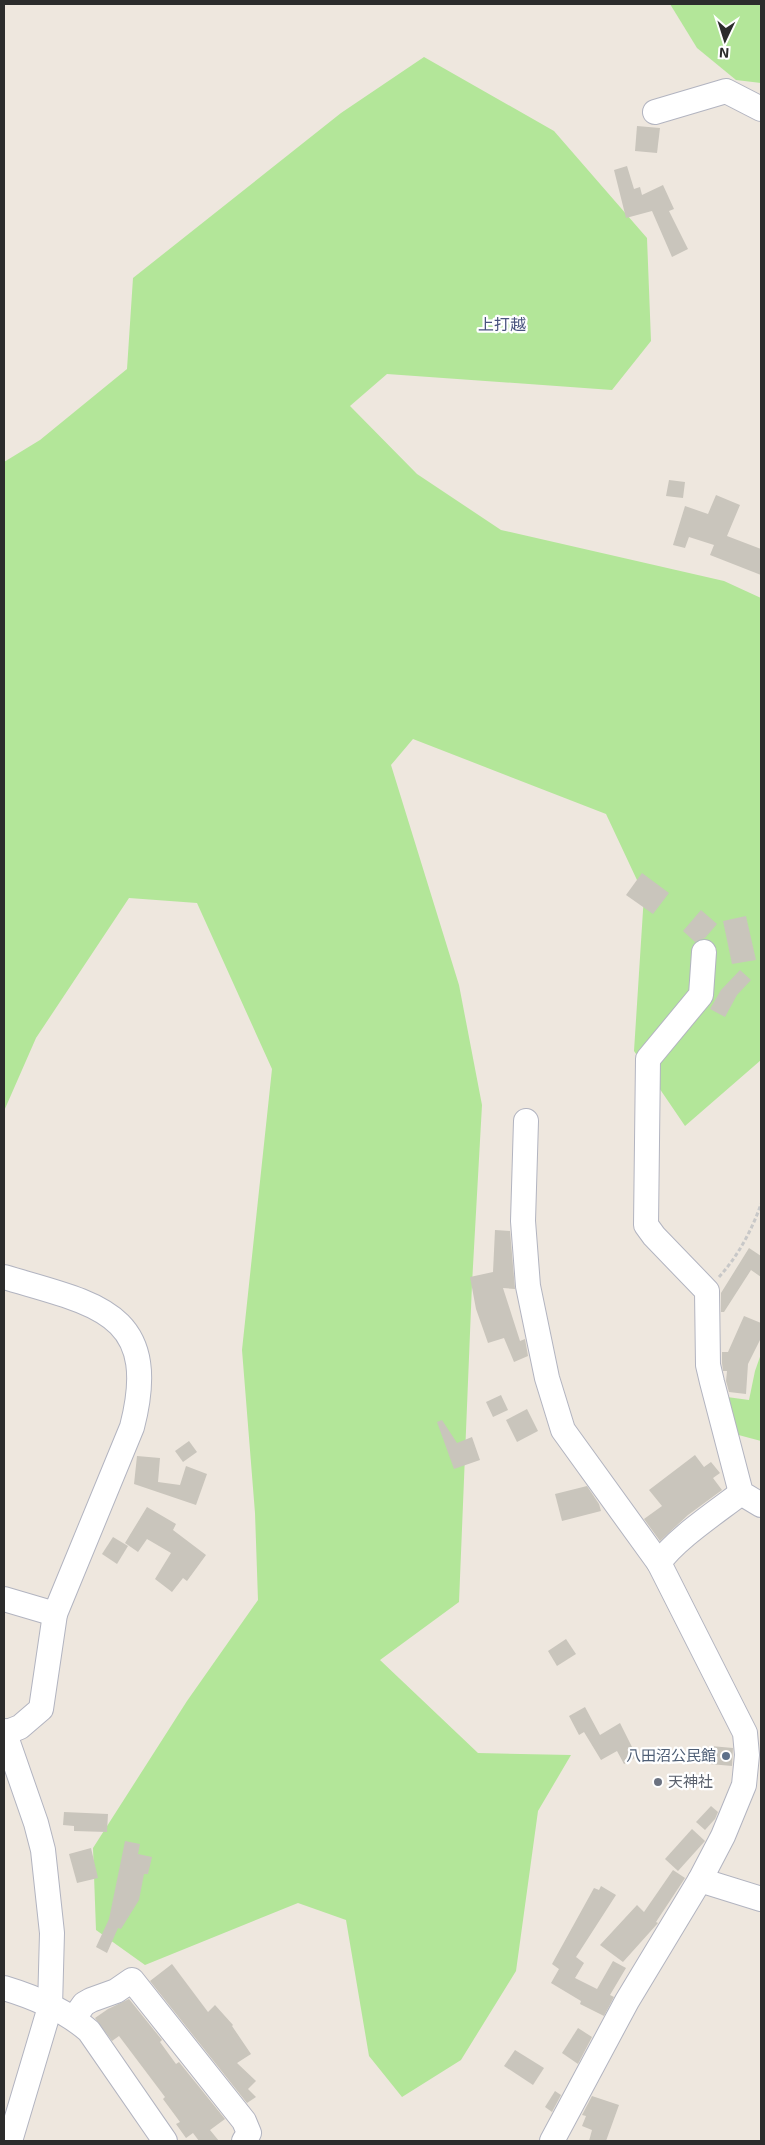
<svg xmlns="http://www.w3.org/2000/svg" width="765" height="2145" viewBox="0 0 765 2145" font-family="'Exo 2','Noto Sans JP',sans-serif">
	<style>
		.green { fill: #b3e699 }
		.building { fill: #c9c5bc }
		.lines { fill: none; stroke-linecap: round; stroke-linejoin: round }
		.minor-casing { stroke: #b2b4c0; stroke-width: 26 }
		.path { stroke: #c8c8c8; stroke-width: 3; stroke-dasharray: 4 2.5; stroke-linecap: butt }
		.minor { stroke: #fff; stroke-width: 24 }
		.service-dot { fill: #5c6f8a; stroke: #fff; stroke-width: 2 }
		.worship-dot { fill: #6b7280; stroke: #fff; stroke-width: 2 }
		.labels { text-anchor: middle; stroke-width: 4.5; stroke-linejoin: round; paint-order: stroke }
		.service-label { font-size: 15px; fill: #4e5e75; stroke: #fff; text-anchor: end }
		.worship-label { font-size: 15px; fill: #5b616d; stroke: #fff; text-anchor: start }
		.neighbourhood-label { font-size: 16px; fill: #4a547f; stroke: #fff }
	</style>
	<rect width="100%" height="100%" fill="#eee7de"/>
	<g class="green">
		<polygon points="670,4 761,4 761,83 736,80 697,48"/>
		<polygon points="424,57 554,131 647,238 651,341 612,390 387,374 350,406 417,474 501,530 724,581 761,598 761,1060 685,1126 634,1051 644,895 606,814 413,739 391,765 459,985 482,1105 472,1284 459,1602 380,1660 478,1753 571,1755 538,1811 516,1971 461,2060 402,2097 369,2056 346,1920 298,1903 145,1965 96,1930 93,1848 187,1701 258,1600 255,1513 242,1350 272,1069 197,903 129,898 36,1038 4,1111 4,462 40,440 127,369 133,278 341,113"/>
		<polygon points="761,1354 761,1441 731,1433 727,1397 749,1400 755,1371"/>
	</g>
	<g class="building">
		<polygon points="637,126 660,128 657,153 635,151"/>
		<polygon points="627,166 634,189 640,187 642,195 663,185 674,209 669,211 688,249 672,257 652,211 626,218 614,170"/>
		<polygon points="669,480 685,482 683,498 666,496"/>
		<polygon points="716,495 740,505 727,536 761,549 761,575 710,555 714,545 689,537 685,548 673,545 685,506 708,514"/>
		<polygon points="642,873 669,893 653,914 626,895"/>
		<polygon points="701,910 717,924 705,938 695,942 683,931"/>
		<polygon points="746,916 756,960 732,964 723,921"/>
		<polygon points="740,970 751,980 737,995 725,1017 710,1009 721,990"/>
		<polygon points="495,1230 510,1231 515,1289 503,1288 520,1341 525,1339 528,1356 514,1362 504,1338 488,1343 476,1309 470,1277 493,1272"/>
		<polygon points="749,1248 761,1256 761,1277 751,1270 724,1312 721,1312 721,1293"/>
		<polygon points="744,1316 761,1323 761,1338 748,1364 746,1394 729,1392 726,1381 727,1371 723,1371 722,1363 722,1352 728,1352"/>
		<polygon points="501,1395 508,1410 493,1417 486,1402"/>
		<polygon points="527,1409 538,1431 517,1442 506,1420"/>
		<polygon points="442,1420 457,1443 472,1437 480,1460 454,1469 437,1422"/>
		<polygon points="189,1441 197,1452 183,1462 175,1451"/>
		<polygon points="695,1455 704,1467 711,1462 720,1473 713,1478 722,1490 688,1515 660,1541 644,1519 662,1506 649,1490"/>
		<polygon points="137,1456 160,1458 158,1482 180,1485 186,1466 207,1474 196,1505 134,1484"/>
		<polygon points="587,1486 599,1504 601,1511 562,1521 555,1494"/>
		<polygon points="147,1507 176,1524 173,1530 206,1555 187,1581 183,1578 172,1592 155,1579 171,1553 147,1539 138,1552 125,1543"/>
		<polygon points="113,1537 128,1546 117,1564 102,1554"/>
		<polygon points="566,1639 576,1654 557,1666 548,1651"/>
		<polygon points="585,1707 600,1735 620,1723 637,1757 624,1764 617,1751 601,1760 584,1732 579,1735 569,1716"/>
		<polygon points="711,1746 733,1748 732,1766 710,1764"/>
		<polygon points="711,1806 718,1812 715,1819 705,1830 696,1822"/>
		<polygon points="64,1812 108,1814 107,1832 74,1831 74,1826 63,1825"/>
		<polygon points="692,1829 705,1841 678,1871 665,1859"/>
		<polygon points="125,1841 140,1844 138,1854 152,1857 148,1874 144,1874 139,1900 121,1929 118,1928 107,1953 96,1947 109,1919"/>
		<polygon points="91,1848 98,1878 77,1883 69,1854"/>
		<polygon points="673,1870 685,1878 656,1922 658,1923 623,1962 600,1945 637,1905 644,1912"/>
		<polygon points="601,1886 616,1895 576,1957 584,1963 575,1978 597,1989 613,1961 626,1968 610,1995 614,1997 604,2016 580,2004 581,2001 551,1983 559,1969 552,1964 594,1888 599,1890"/>
		<polygon points="172,1964 208,2012 215,2005 233,2025 232,2026 251,2054 237,2063 256,2081 248,2089 256,2097 247,2103 150,1981"/>
		<polygon points="129,1999 162,2040 160,2042 176,2064 179,2062 225,2119 210,2130 219,2141 199,2141 193,2133 186,2138 176,2124 180,2122 163,2099 165,2097 119,2036 112,2041 95,2018 108,2009"/>
		<polygon points="578,2028 592,2037 578,2064 562,2053"/>
		<polygon points="515,2050 544,2068 533,2085 504,2066"/>
		<polygon points="555,2091 561,2095 552,2112 545,2107"/>
		<polygon points="592,2096 619,2105 606,2141 589,2141 592,2130 582,2126 586,2116 582,2115"/>
	</g>
	<g class="lines">
		<defs>
			<g id="minor">
				<polyline points="655,112 726,91 761,109"/>
				<polyline points="704,952 701,995 648,1059 646,1225 654,1236 707,1291 708,1365 712,1382 741,1493 761,1505"/>
				<polyline points="526,1121 523,1221 528,1286 547,1378 563,1430 659,1563 745,1733 747,1755 744,1785 723,1836 700,1880 627,2001 552,2141"/>
				<path d="M4 1277C94 1304 162 1311 132 1427L55 1614 41 1709 20 1727 5 1733"/>
				<path d="M659 1563C674 1540 718 1511 741 1493"/>
				<polyline points="4,1599 55,1614"/>
				<polyline points="4,1731 36,1823 43,1850 52,1933 50,2007 10,2141"/>
				<polyline points="700,1880 761,1899"/>
				<path d="M4 1988C34 1997 65 2010 89 2031L165 2141"/>
				<polyline points="74,2018 84,2004 91,2000 116,1991 132,1980 244,2121 249,2133 244,2141"/>
			</g>
		</defs>
		<use href="#minor" class="minor-casing"/>
		<path class="path" d="M719 1277C738 1256 752 1230 761 1204"/>
		<use href="#minor" class="minor"/>
	</g>
	<circle class="service-dot" cx="726" cy="1756" r="5"/>
	<circle class="worship-dot" cx="658" cy="1782" r="5"/>
	<g class="labels">
		<g class="service-label">
			<text x="716" y="1761">八田沼公民館</text>
		</g>
		<g class="worship-label">
			<text x="668" y="1787">天神社</text>
		</g>
		<g class="neighbourhood-label">
			<text x="502" y="330">上打越</text>
		</g>
	</g>
	<rect width="765" height="2145" fill="none" stroke="#2c2c2c" stroke-width="10"/>
	<g transform="translate(725 40) rotate(184)" stroke="#ffffff" stroke-width="4" paint-order="stroke">
	<path d="M0-4L9 19L0 12L-9 19Z" fill="#2c2c2c"/>
	<text y="-8" font-size="14" font-weight="bold" text-anchor="middle" fill="#2c2c2c">N</text>
	</g>
</svg>
